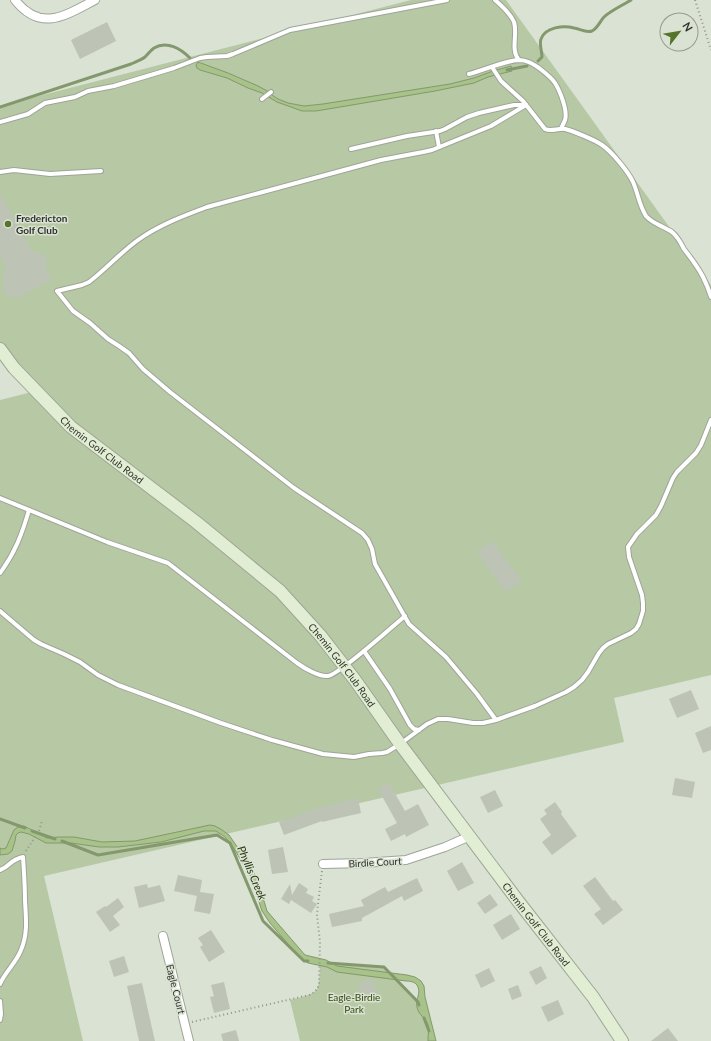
<svg xmlns="http://www.w3.org/2000/svg" width="711" height="1041" viewBox="0 0 711 1041" font-family="Lato,sans-serif">
	<style>
		.green { fill: #b6c8a4 }
		.water { fill: #a8c389; stroke: #84986d }
		.lines { fill: none; stroke-linecap: round; stroke-linejoin: round }
		.stream { stroke: #84986d; stroke-width: 3 }
		.building { fill: #bdc4b5 }
		.lane-casing { stroke: #9ea597; stroke-width: 6 }
		.street-casing { stroke: #9ea597; stroke-width: 10 }
		.secondary-casing { stroke: #9ea597; stroke-width: 14 }
		.path { stroke: #90968b; stroke-width: 2; stroke-dasharray: 1 3; stroke-linecap: butt }
		.lane { stroke: #fff; stroke-width: 4 }
		.street { stroke: #fff; stroke-width: 8 }
		.secondary { stroke: #e2eed3; stroke-width: 12 }
		.poi-dot { fill: #56752b; stroke: #dae2d3; stroke-width: 1.5 }
		.labels { text-anchor: middle; stroke-width: 3; stroke-linejoin: round; paint-order: stroke }
		.poi-label { font-size: 10px; font-weight: bold; fill: #2f322c; stroke: #dae2d3; text-anchor: start }
		.street-label { font-size: 10px; fill: #2f322c; stroke: #dae2d3 }
		.park-label { font-size: 10px; fill: #324a0b; stroke: #dae2d3 }
		.water-label { font-size: 11px; font-style: italic; fill: #25360b; stroke: #dae2d3 }
	</style>
	<rect width="100%" height="100%" fill="#dae2d3"/>
	<g class="green">
		<polygon points="411,0 506,0 711,285 711,675 614,698 624,742 44,876 83,1041 0,1041 0,400 36,391 0,349 0,106"/>
		<path d="M320 962 384 967 418 1002 432 1041H300L290 1000C321 992 319 994 320 962Z"/>
	</g>
	<g class="water">
		<polygon points="198,62 228,73 258,86 269,92 272,95 278,99 288,103 304,106 323,104 450,84 474,78 493,71 511,66 512,71 488,77 474,83 435,91 346,106 316,111 302,111 277,102 262,93 248,88 227,78 200,70 197,68 196,65"/>
		<path d="M210 825 215 826 222 830 229 835 249 864 258 881 267 911 305 955 326 960 337 966 407 975 415 977 421 981 424 986 425 997 436 1041H428C428 1036 429 1030 428 1025 426 1019 418 1014 417 1007 415 999 422 993 417 985 415 982 411 981 406 981L337 972 327 967 308 963 300 958 270 923 262 911 250 875 233 847 225 837 216 831H204L161 842 118 847H99L71 843H46L29 834 21 832 18 833 16 835 15 841 12 851 8 854 0 855V848L2 849 6 848 14 830 18 827 24 826 47 838 59 837H74L102 842 135 841Z"/>
	</g>
	<g class="lines">
		<g class="stream">
			<path d="M538 61 542 57C542 51 539 44 541 39 545 27 564 25 574 28 580 29 586 33 592 31 598 28 600 21 604 17 610 11 623 5 631 0"/>
			<polyline points="507,70 527,66"/>
			<path d="M0 107 131 64C135 62 141 60 145 57 148 54 150 51 154 48 167 40 181 49 190 58"/>
			<polyline points="0,819 25,828"/>
			<polyline points="32,831 55,839"/>
			<polyline points="62,841 98,855 217,835 230,843 263,921 304,961 308,961"/>
			<polyline points="328,963 384,967 418,1002 419,1005"/>
			<polyline points="424,1018 429,1031"/>
		</g>
	</g>
	<g class="building">
		<polygon points="107,22 116,41 80,59 71,40"/>
		<polygon points="0,194 32,251 48,256 45,267 52,279 17,298 6,295 2,288 5,277 2,272 7,269 0,256"/>
		<polygon points="492,541 522,581 506,592 477,552"/>
		<polygon points="691,690 699,709 677,718 669,699"/>
		<polygon points="711,726 711,750 703,753 695,733"/>
		<polygon points="675,778 695,782 692,798 672,795"/>
		<polygon points="389,783 405,811 418,804 429,825 406,837 405,834 391,841 385,829 397,823 378,789"/>
		<polygon points="495,790 503,806 488,813 480,797"/>
		<polygon points="358,798 361,813 322,822 322,821 284,835 279,822 318,808"/>
		<polygon points="555,802 562,812 561,814 577,836 552,855 542,842 551,835 540,819 547,814 544,810"/>
		<polygon points="283,847 288,872 272,874 268,850"/>
		<polygon points="462,862 474,883 458,891 447,871"/>
		<polygon points="178,875 202,880 200,892 214,894 210,914 194,911 197,896 174,891"/>
		<polygon points="595,877 613,901 615,900 623,910 603,925 594,914 601,909 583,886"/>
		<polygon points="417,878 423,891 404,901 402,896 362,918 362,921 332,927 329,914 364,906 361,900 385,887 388,892"/>
		<polygon points="299,883 308,889 306,893 314,897 312,901 317,904 311,913 291,900 289,904 281,899 290,884 292,895"/>
		<polygon points="147,884 148,888 160,885 165,901 139,908 134,887"/>
		<polygon points="490,894 498,905 485,914 477,903"/>
		<polygon points="118,898 124,907 113,916 120,925 110,932 96,912 105,906 106,907"/>
		<polygon points="511,914 520,929 502,940 493,925"/>
		<polygon points="211,930 225,952 209,962 200,947 203,945 198,938"/>
		<polygon points="124,956 129,972 114,977 109,961"/>
		<polygon points="541,966 547,978 536,985 529,972"/>
		<polygon points="489,968 495,981 481,988 475,975"/>
		<polygon points="371,978 380,998 365,1004 357,985"/>
		<polygon points="224,982 230,1009 214,1013 210,997 214,996 211,985"/>
		<polygon points="142,983 149,1015 155,1041 139,1041 127,986"/>
		<polygon points="518,985 522,996 512,1000 508,989"/>
		<polygon points="558,1000 564,1014 548,1022 541,1007"/>
		<polygon points="668,1028 678,1041 651,1041"/>
		<polygon points="236,1030 239,1041 223,1041 221,1034"/>
	</g>
	<g class="lines">
		<defs>
			<g id="lane">
				<path d="M495 0C502 6 510 13 514 22 518 34 510 50 519 60"/>
				<path d="M492 67 501 81 523 101 545 129C551 132 558 128 565 129 573 131 595 140 602 145 611 151 628 171 633 182 638 193 639 205 646 216 653 224 663 226 672 232 677 236 681 243 684 249 691 258 698 267 703 277 706 283 709 290 711 297"/>
				<path d="M469 74C485 70 503 61 519 60 527 60 533 64 539 68 544 72 551 77 555 83 560 91 568 111 565 120 564 123 562 126 561 129"/>
				<polyline points="262,99 271,92"/>
				<polyline points="0,122 28,114 45,103 75,97 88,91 114,86 174,68 200,58 207,57 227,56 233,54 290,30 447,0"/>
				<polyline points="436,131 439,147"/>
				<polyline points="351,149 407,136 440,131 445,129 467,117 479,113 514,105 526,105"/>
				<polyline points="0,172 14,170 50,174 101,171"/>
				<path d="M0 498 107 542 168 563 297 663C304 668 319 677 328 676 339 675 393 626 405 616"/>
				<path d="M0 573C15 553 22 534 29 510"/>
				<polyline points="0,611 34,640 41,644 64,654 80,662 98,675 118,685 221,723 272,740 323,754 354,757 369,754 382,753 387,752 400,744 427,724 438,719 448,719 473,723 483,723 496,720 535,706 566,692 574,687 582,680 588,672 599,653 603,648 608,644 631,633 636,629 639,624 643,611 643,603 642,595 629,557 628,547 637,534 656,515 661,506 673,478 677,472 696,453 701,445 711,420"/>
				<polyline points="364,651 390,689 410,725 414,729 419,730"/>
				<path d="M496 720 477 694 446 657 409 624 375 564 372 549 368 540 362 533 294 488 170 392 143 369 129 353 119 346 108 339 90 323 73 311 57 291 82 285 89 282C106 269 120 253 138 240 159 225 183 216 207 207L381 160 423 152 432 150 491 126 526 105"/>
				<path d="M0 870C11 866 9 860 23 857 24 872 25 886 25 901 26 918 28 934 21 950 16 963 5 972 0 984"/>
				<polyline points="0,1001 1,1014 0,1020"/>
			</g>
			<g id="street">
				<path d="M15 0C41 33 66 15 95 0"/>
				<polyline points="323,864 364,863 406,860 445,847 470,836"/>
				<polyline points="163,936 189,1041"/>
			</g>
			<g id="secondary">
				<path id="s1" d="M0 349 14 368 71 427 196 522 280 591 320 635 355 680 400 744 518 901 593 997 622 1041"/>
			</g>
		</defs>
		<use href="#lane" class="lane-casing"/>
		<use href="#street" class="street-casing"/>
		<use href="#secondary" class="secondary-casing"/>
		<g class="path">
			<polyline points="695,0 711,50"/>
			<polyline points="26,851 39,831 42,821"/>
			<path d="M192 1022 309 995C314 993 317 990 319 985L320 942 317 915 318 904 322 871"/>
		</g>
		<use href="#lane" class="lane"/>
		<use href="#street" class="street"/>
		<use href="#secondary" class="secondary"/>
	</g>
	<circle class="poi-dot" cx="8" cy="224" r="4"/>
	<g class="labels">
		<g class="poi-label">
			<text x="16" y="222">Fredericton<tspan x="16" dy="12">Golf Club</tspan></text>
		</g>
		<g class="street-label">
			<text dy="4" stroke="none"><textPath href="#s1" startOffset="144">Chemin Golf Club Road</textPath></text>
			<text dy="4" stroke="none"><textPath href="#s1" startOffset="468">Chemin Golf Club Road</textPath></text>
			<text transform="translate(375 862) rotate(-3)" y="4">Birdie Court</text>
			<text dy="4" stroke="none"><textPath href="#s1" startOffset="792">Chemin Golf Club Road</textPath></text>
			<text transform="translate(176 989) rotate(76)" y="4">Eagle Court</text>
		</g>
		<g class="park-label">
			<text x="354" y="1001">Eagle-Birdie<tspan x="354" dy="12">Park</tspan></text>
		</g>
		<g class="water-label">
			<text transform="translate(252 873) rotate(67)" y="4">Phyllis Creek</text>
		</g>
	</g>
	<g transform="translate(679 32) rotate(59)"><circle r="19" fill="#dae2d3" stroke="#969c90"/>
	<path d="M0-3L7 15L0 10L-7 15Z" fill="#56752b"/>
	<text y="-6" font-size="11" font-weight="bold" text-anchor="middle" fill="#2f322c">N</text>
	</g>
</svg>
